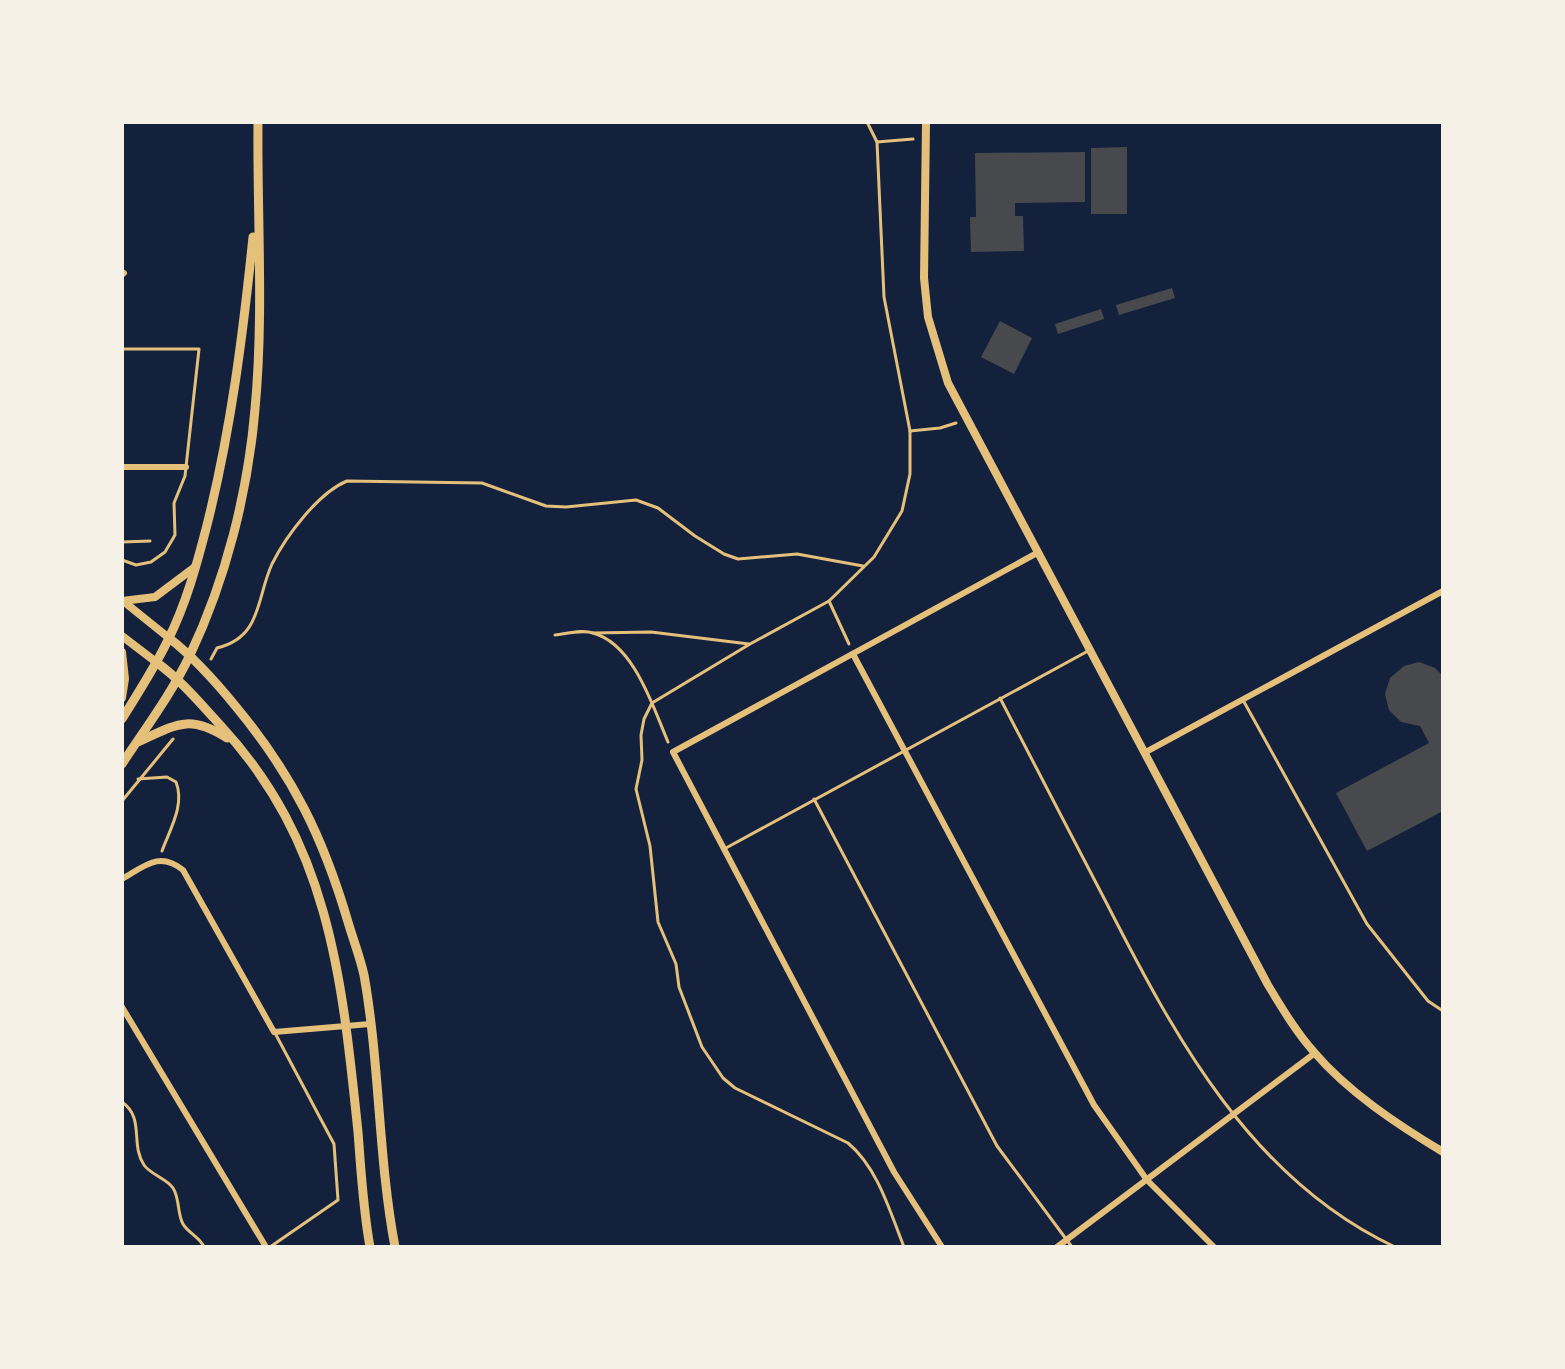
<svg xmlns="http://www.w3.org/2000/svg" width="1565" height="1369" viewBox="0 0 1565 1369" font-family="Ubuntu,sans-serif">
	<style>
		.building { fill: #48494c }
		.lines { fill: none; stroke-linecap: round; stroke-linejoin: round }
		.path { stroke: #e5c07b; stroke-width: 3 }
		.service { stroke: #e5c07b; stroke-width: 3 }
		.minor { stroke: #e5c07b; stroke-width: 6 }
		.tertiary { stroke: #e5c07b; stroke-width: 8 }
		.secondary { stroke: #e5c07b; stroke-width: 9 }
	</style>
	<rect width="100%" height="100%" fill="#14213d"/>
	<g class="building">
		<polygon points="1127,147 1127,214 1091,214 1091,148"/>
		<polygon points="1085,152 1085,202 1015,203 1015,216 1023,216 1024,251 971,252 970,217 976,217 975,153"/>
		<polygon points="1172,288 1175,298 1119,315 1116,305"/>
		<polygon points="1101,309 1104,319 1058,334 1055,324"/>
		<polygon points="1000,321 1032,338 1014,374 981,357"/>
		<polygon points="1419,662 1435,668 1443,676 1443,811 1367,851 1336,793 1429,743 1420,726 1401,722 1389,710 1385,694 1390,678 1404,666"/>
	</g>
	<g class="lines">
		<g class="path">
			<path d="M867 122 877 142 884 297 910 431V474L902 511 874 557 829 601 750 644 652 703 644 719 641 735 642 760 636 789 650 846 658 922 676 964 679 987 702 1047 723 1078 735 1088 848 1143C878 1168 890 1212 904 1247"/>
			<polyline points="877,142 913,139"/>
			<polyline points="910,431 940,428 956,423"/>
			<polyline points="829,601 849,644"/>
			<polyline points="593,633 651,632 749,644"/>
			<path d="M555 635C566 634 582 629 593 633 634 644 653 707 668 742"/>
			<path d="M211 659 217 648C262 637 256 599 272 564 286 536 318 493 347 481L482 483 546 506 566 507 636 500 658 508 695 536 724 554 738 559 797 554 863 566"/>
			<path d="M138 779 167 777 176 782C185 805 170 829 162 851"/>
			<polyline points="122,801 173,739"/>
			<path d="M122 1102C145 1118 130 1144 144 1165 151 1175 166 1178 173 1188 180 1199 177 1213 183 1224 188 1233 200 1237 204 1247"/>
		</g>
		<g class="service">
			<polyline points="122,349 199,349 185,476 174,503 175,535 165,552 151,562 136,565 122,560"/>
			<polyline points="122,542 150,541"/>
			<path d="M1000 698C1036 767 1071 836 1107 904 1176 1039 1252 1180 1395 1247"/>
			<polyline points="1243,700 1367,924 1428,1001 1443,1011"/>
			<polyline points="814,799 997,1146 1072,1247"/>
			<polyline points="726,848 1088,651"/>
			<polyline points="270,1247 338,1200 334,1144 275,1033"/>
		</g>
		<g class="minor">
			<polyline points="122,275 124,273"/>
			<polyline points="122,467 186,467"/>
			<polyline points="853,654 1094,1105 1147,1180 1214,1247"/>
			<polyline points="1144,753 1443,591"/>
			<path d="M122 879C145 866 159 851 183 870L274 1032 370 1024"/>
			<polyline points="122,1007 266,1247"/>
			<polyline points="942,1247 894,1172 673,752 1037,553"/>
			<polyline points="1057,1247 1315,1053"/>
		</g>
		<g class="tertiary">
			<path d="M926 122 924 278 928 317 948 383 1268 985C1282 1008 1296 1032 1314 1052 1348 1092 1398 1125 1443 1152"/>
			<polyline points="122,601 155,597 195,567"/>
			<polyline points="123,601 169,638"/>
			<polyline points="122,636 156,662"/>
			<polyline points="122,652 125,679 122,698"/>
		</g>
		<g class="secondary">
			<path d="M169 638C195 658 216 682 237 708 293 776 323 837 348 922 353 939 360 957 364 975 380 1065 378 1157 395 1247"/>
			<path d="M156 662C181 680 200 703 221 726 330 844 342 979 358 1132 361 1170 363 1209 370 1247"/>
			<path d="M122 719C138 693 155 667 168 640 186 604 197 564 207 525 231 430 243 334 253 237"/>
			<path d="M138 742C177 724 189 714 227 738"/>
			<path d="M122 764C145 729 172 693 190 655 226 579 248 492 255 409 264 314 257 217 258 122"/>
		</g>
	</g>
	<rect width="1565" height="1369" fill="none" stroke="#f6f1e7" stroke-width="248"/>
</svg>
